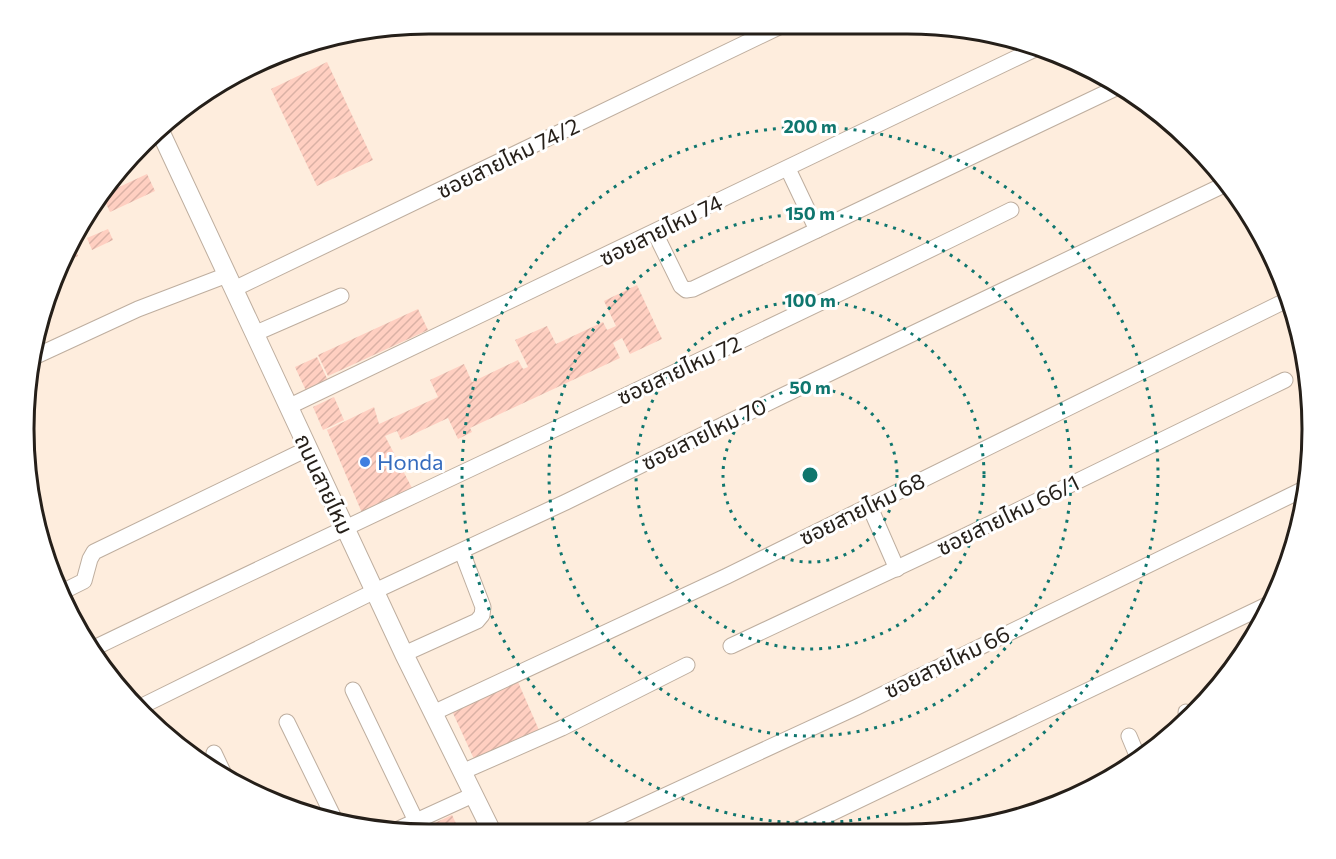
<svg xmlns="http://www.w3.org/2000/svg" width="1336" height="859" viewBox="0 0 1336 859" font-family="Commissioner,'Noto Sans Thai',sans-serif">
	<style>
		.building { fill: url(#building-hatch) }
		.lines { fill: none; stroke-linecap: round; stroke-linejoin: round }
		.minor-casing { stroke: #beae9f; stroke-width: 17 }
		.major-casing { stroke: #beae9f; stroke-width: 20 }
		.minor { stroke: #fff; stroke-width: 15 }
		.major { stroke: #fff; stroke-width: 18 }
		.ring { fill: none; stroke: #0f766e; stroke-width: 3; stroke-dasharray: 3 6 }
		.shop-dot { fill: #3f7fe0; stroke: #fff; stroke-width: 2 }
		.labels { text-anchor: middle; stroke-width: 6; stroke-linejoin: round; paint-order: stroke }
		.street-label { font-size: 22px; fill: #251f19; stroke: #fff }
		.shop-label { font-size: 22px; fill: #366cbe; stroke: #fff; text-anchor: start }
		.rim { fill: none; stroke: #251f19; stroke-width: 3 }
		.centre { fill: #0f766e; stroke: #fff; stroke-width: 3 }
		.ring-label { font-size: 18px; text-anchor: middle; font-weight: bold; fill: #0f766e; stroke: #fff; stroke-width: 6; stroke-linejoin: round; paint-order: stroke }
	</style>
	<defs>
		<pattern id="building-hatch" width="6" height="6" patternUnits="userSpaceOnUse" patternTransform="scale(1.5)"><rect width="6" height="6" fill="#ffcfc1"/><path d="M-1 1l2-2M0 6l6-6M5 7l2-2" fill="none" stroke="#dab1a5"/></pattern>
	</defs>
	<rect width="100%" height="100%" fill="#feeddd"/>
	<g class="building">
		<polygon points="327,62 373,160 317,186 271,89"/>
		<polygon points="224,82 226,88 209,94 208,91"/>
		<polygon points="147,174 155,191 110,212 102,195"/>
		<polygon points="108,229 113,240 92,250 87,238"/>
		<polygon points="74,246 78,256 65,262"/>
		<polygon points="637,285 662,339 630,354 622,338 613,343 620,358 470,428 472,432 458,439 448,418 401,440 397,431 385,436 413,490 362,513 327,430 374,407 379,424 438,397 430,380 464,364 472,382 518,360 523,369 528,367 515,340 547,326 556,344 603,322 607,330 616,326 604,301"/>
		<polygon points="418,309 428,330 328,376 318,355"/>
		<polygon points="317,357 330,385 308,395 295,367"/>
		<polygon points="334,397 344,420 323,430 313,407"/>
		<polygon points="518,682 539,730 474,759 452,711"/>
		<polygon points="452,815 460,832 428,832 426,827"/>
	</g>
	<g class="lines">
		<defs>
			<g id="minor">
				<polyline points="788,169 817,230"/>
				<polyline points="655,233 681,286 686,290 693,289 1118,87"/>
				<polyline points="234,289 781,26"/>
				<polyline points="254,334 341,296"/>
				<polyline points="34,357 138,309 227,275"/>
				<polyline points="288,407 1033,50"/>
				<polyline points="869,505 897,569"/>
				<polyline points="62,592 84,581 90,559 94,552 307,449"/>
				<polyline points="731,646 963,537 1285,380"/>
				<path d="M92 649C398 501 707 360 1011 210"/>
				<polyline points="404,654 477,621 482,615 483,607 462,552"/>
				<polyline points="353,690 416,821"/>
				<polyline points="140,707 375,591 566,502 782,396 1228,183"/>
				<polyline points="1186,712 1189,718"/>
				<polyline points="433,713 727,576 1289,299"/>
				<polyline points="287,722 335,820"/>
				<polyline points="1129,736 1139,760"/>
				<polyline points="214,753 223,772"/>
				<polyline points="462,772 562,728 687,665"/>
				<polyline points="1009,822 1034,812"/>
				<polyline points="392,832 473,795"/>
				<polyline points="584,833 857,707 1308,487"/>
				<polyline points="790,833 1271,603"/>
			</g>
			<polyline id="major" points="161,133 404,654 492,832"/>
		</defs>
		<use href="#minor" class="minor-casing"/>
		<use href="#major" class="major-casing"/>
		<use href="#minor" class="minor"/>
		<use href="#major" class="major"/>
	</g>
	<g class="ring">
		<circle cx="810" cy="475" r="87"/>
		<circle cx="810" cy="475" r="174"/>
		<circle cx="810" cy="475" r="261"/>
		<circle cx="810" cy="475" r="348"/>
	</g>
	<circle class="shop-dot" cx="365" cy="462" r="6"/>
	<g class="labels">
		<g class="street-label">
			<text transform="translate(508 158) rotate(-26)" y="8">ซอยสายไหม 74/2</text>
			<text transform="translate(661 230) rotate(-26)" y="8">ซอยสายไหม 74</text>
			<text transform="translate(679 370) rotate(-25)" y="8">ซอยสายไหม 72</text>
			<text transform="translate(704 434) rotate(-26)" y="8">ซอยสายไหม 70</text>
			<text transform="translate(324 484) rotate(65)" y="8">ถนนสายไหม</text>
			<text transform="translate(862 509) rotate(-26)" y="8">ซอยสายไหม 68</text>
			<text transform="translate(1008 515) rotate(-26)" y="8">ซอยสายไหม 66/1</text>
			<text transform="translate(947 662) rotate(-26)" y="8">ซอยสายไหม 66</text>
		</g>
		<g class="shop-label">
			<text x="377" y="470">Honda</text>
		</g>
	</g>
	<path d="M0 0H1336V859H0ZM429 34H907A395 395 0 0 1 1302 429V429A395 395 0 0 1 907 824H429A395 395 0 0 1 34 429V429A395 395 0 0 1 429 34Z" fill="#fff" fill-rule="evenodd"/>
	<path class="rim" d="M429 34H907A395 395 0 0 1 1302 429V429A395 395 0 0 1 907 824H429A395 395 0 0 1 34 429V429A395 395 0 0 1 429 34Z"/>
	<circle cx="810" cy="475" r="9" class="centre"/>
	<g class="ring-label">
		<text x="810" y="133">200 m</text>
		<text x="810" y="220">150 m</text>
		<text x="810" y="307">100 m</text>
		<text x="810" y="394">50 m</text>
	</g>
</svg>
